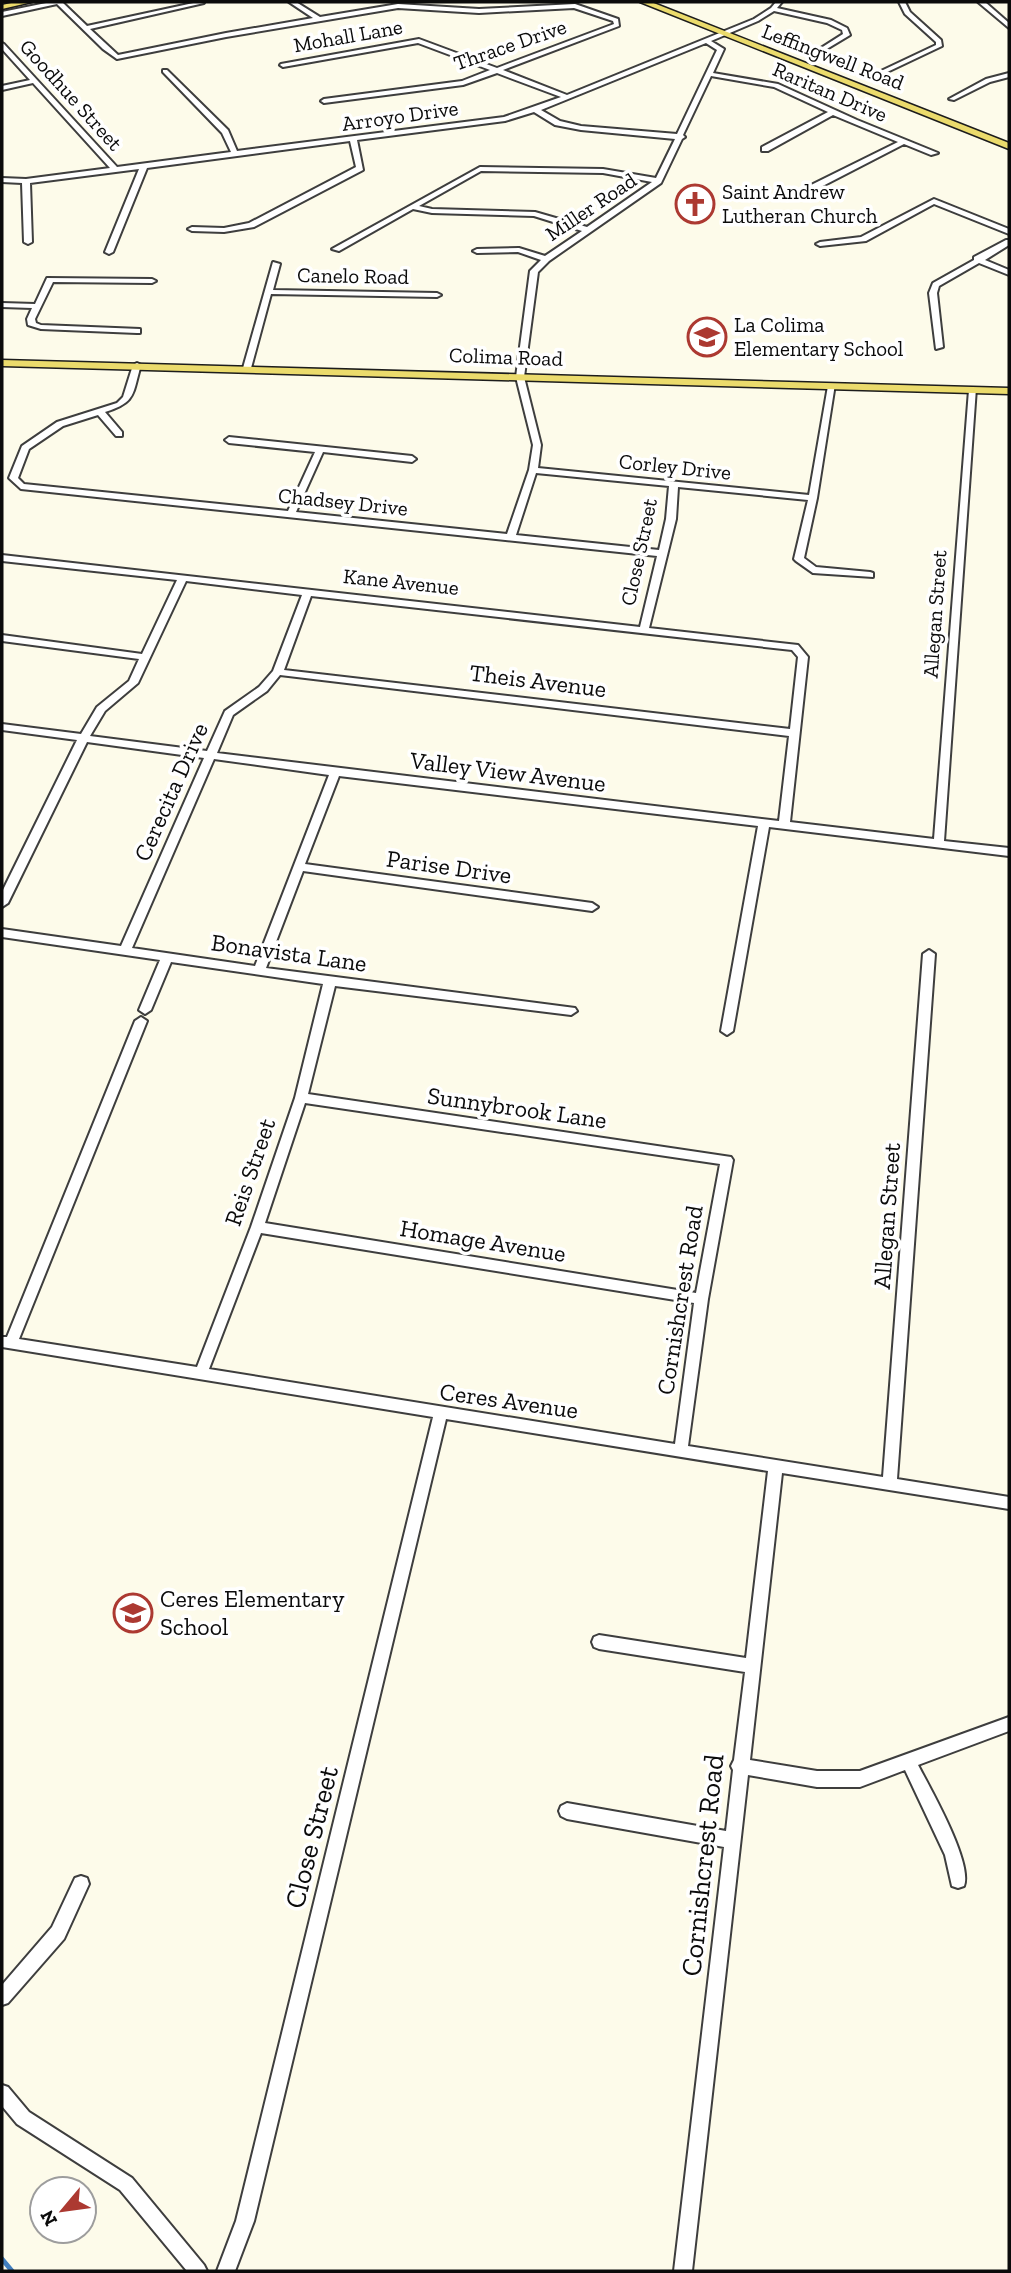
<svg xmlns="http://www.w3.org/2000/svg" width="1011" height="2273" viewBox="0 0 1011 2273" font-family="'Zilla Slab',serif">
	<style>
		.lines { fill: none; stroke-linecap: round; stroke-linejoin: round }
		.stream { stroke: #427fbf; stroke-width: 5 }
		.minor-casing { stroke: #3e3e3e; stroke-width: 4 }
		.major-casing { stroke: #1c1c1c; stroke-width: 3 }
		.minor { fill: #fff; fill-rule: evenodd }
		.major { fill: #ebdb6c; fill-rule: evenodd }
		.labels { text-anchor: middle; stroke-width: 7; stroke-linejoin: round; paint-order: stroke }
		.far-street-label { font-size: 21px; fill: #0b0b0b; stroke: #fff }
		.far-poi-label { font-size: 21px; fill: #0b0b0b; stroke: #fff; text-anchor: start }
		.street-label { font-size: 24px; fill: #0b0b0b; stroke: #fff }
		.poi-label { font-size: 24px; fill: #0b0b0b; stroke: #fff; text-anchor: start }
		.near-street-label { font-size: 28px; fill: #0b0b0b; stroke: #fff }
	</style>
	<rect width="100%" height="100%" fill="#fdfbea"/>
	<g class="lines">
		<polyline class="stream" points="2,2259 12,2271"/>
		<defs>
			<g id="minor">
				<path d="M51 2H62L87 26 198 2 204 3 90 29 118 55 226 33 313 18 289 2H296L320 17 398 4 479 9 575 4 618 19 619 26 503 70 567 95 754 19 771 8 776 2H782L777 8 831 20 847 28 850 35 825 50H821V48L843 34 842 30 827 23 774 11 758 21 711 41 724 49 713 73 778 84 857 120 938 153 931 155 904 144 811 192H805V188L898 142 833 115 768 151H762V147L828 112 774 87 711 76 683 135 685 137 682 139 661 183 549 261 538 272 524 377 541 445 538 468 809 495 828 386 835 384 817 498 804 558 816 567 870 572 873 573V577L813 573 796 561 794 559 808 500 678 487 676 519 649 628 798 645 808 657 790 822 934 839 969 390 976 388 944 841 1009 848V856L769 827 733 1031 727 1035 721 1031 758 826 339 776 305 864 592 903 598 907 592 911 303 871 266 968 575 1008 577 1011 571 1015 335 986 308 1094 731 1157 733 1160 708 1299 688 1446 883 1477 923 954 929 950 935 954 897 1479 1009 1497V1509L782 1473 750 1760 817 1771H860L1009 1717V1731L918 1765C930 1788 973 1863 964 1886L958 1888 952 1886 945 1855 905 1770 860 1787H817L748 1775 692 2271H674L724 1847 567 1819 561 1816 559 1811 561 1806 567 1803 726 1831 733 1770 731 1766 734 1760 745 1672 599 1649 594 1647 592 1642 594 1637 599 1635 746 1658 768 1471 446 1419 254 2221 235 2271H217L236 2221 433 1417 2 1347V1337H7L135 1021 141 1017 147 1021 19 1339 197 1367 251 1227 295 1098 323 984 171 962 151 1010 145 1014 139 1010 160 960 2 937V929L121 946 204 758 87 742 8 903 2 907V892L77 740 2 730V724L81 734 97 707 129 681 139 659 2 641V635L142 654 177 580 2 561V555L640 627 657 556 21 489 9 478 22 446 57 422 117 403 123 397 133 365 137 363 141 365C132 394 137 402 105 412L122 432V436H116L98 415 63 426 29 449 18 478 24 484 288 511 315 452 229 443 225 440 229 437 412 456 416 459 412 462 323 452 296 512 507 534 529 470 533 445 516 377 530 271 541 260 518 252 477 253 473 251 477 249 519 248 545 256 582 231 534 216 432 213 413 209 339 251 332 249 480 167 603 169 656 178 675 139 581 130 555 125 534 112 505 121 357 140 363 170 254 227 224 232 192 231 188 229 192 227 224 228 249 223 356 167 350 141 147 168 113 252 109 254 105 252 139 169 30 183 32 242 28 244 24 242 22 183 2 182V178L26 179 110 168 33 83 2 90V86L30 80 2 49V43L4 44 117 167 231 152 222 133 163 72V70H167L228 130 237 151 504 117 561 97 497 73 463 85 324 103 321 101 324 99 462 81 490 70 418 43 283 67 280 65 281 64 419 39 497 68 614 24 613 21 574 8 479 13 398 8 226 37 117 59 103 49 57 4 2 16V12ZM706 43 717 50 677 134 581 126 560 121 541 110ZM481 171 603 173 652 182 587 227 535 212 432 209 419 206ZM536 473 669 486 666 519 659 550 516 535ZM186 581 302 595 273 671 259 687 225 711 207 751 90 736 105 711 138 683ZM311 596 792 650 798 657 790 729 284 670ZM280 675 789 736 779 821 217 753 233 715 267 691ZM214 759 329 775 255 966 132 948ZM305 1103 720 1164 696 1293 265 1223ZM261 1233 694 1303 675 1444 209 1369Z"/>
				<polygon points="899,2 905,2 910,12 941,40 942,46 883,74 880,72 881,71 936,45 936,42 905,14"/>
				<polygon points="978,2 985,2 1009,23 1009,28"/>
				<polygon points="1009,73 1009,77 990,82 954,100 949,99 986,79"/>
				<polygon points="934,199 1009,229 1009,234 934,204 866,241 820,246 816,244 820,242 861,237"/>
				<polygon points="1006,240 1009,240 1009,245 985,260 1009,270 1009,275 979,263 939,286 937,293 943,347 936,349 929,293 933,283 974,260 974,257"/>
				<polygon points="273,262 280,264 273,290 437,293 441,295 437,297 271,294 251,368 244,370 243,368"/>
				<polygon points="47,278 152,279 156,281 152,283 53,282 35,319 36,323 41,325 140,329 140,333 137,333 41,329 28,325 27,319 32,308 2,307 2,303 35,304"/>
				<polygon points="81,1876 87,1878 89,1884 64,1939 8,2003 2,2005 2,1985 52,1927 75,1878"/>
				<polygon points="2,2085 8,2087 29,2112 132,2178 204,2265 207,2271 187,2271 120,2190 17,2124 2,2106"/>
			</g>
			<g id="major">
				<polygon points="16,2 32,2 2,9 2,5"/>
				<polygon points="640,2 651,2 1009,143 1009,149"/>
				<polygon points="2,360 1009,388 1009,394 2,366"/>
			</g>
		</defs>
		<use href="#minor" class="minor-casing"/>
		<use href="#major" class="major-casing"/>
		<use href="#minor" class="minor"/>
		<use href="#major" class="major"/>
	</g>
	<defs>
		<symbol id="church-ring" viewBox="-11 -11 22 22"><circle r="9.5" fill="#fff" stroke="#ac3931" stroke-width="1.5"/><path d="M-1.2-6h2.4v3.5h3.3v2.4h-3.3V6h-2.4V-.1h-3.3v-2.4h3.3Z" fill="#ac3931"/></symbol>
		<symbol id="school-ring" viewBox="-11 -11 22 22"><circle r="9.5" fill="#fff" stroke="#ac3931" stroke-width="1.5"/><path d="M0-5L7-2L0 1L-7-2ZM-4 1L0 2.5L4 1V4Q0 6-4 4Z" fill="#ac3931"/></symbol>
	</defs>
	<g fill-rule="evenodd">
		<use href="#church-ring" x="673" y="182" width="44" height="44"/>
		<use href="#school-ring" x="685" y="315" width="44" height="44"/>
		<use href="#school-ring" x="111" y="1591" width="44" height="44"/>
	</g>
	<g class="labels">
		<g class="far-street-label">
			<text transform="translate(348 36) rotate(-10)" y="7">Mohall Lane</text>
			<text transform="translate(510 45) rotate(-19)" y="7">Thrace Drive</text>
			<text transform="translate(833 57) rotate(21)" y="7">Leffingwell Road</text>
			<text transform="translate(830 92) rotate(23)" y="7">Raritan Drive</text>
			<text transform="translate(71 95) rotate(48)" y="7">Goodhue Street</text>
			<text transform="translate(400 116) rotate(-8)" y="7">Arroyo Drive</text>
			<text transform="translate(591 207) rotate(-34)" y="7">Miller Road</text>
			<text transform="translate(353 276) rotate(1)" y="7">Canelo Road</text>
			<text transform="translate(506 357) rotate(2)" y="7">Colima Road</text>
			<text transform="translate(675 467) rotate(6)" y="7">Corley Drive</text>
			<text transform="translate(343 502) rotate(6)" y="7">Chadsey Drive</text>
			<text transform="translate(639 552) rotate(-78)" y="7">Close Street</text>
			<text transform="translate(401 582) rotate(6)" y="7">Kane Avenue</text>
			<text transform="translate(935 614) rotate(-86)" y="7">Allegan Street</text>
		</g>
		<g class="far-poi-label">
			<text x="722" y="199">Saint Andrew<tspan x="722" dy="24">Lutheran Church</tspan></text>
			<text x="734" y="332">La Colima<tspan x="734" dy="24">Elementary School</tspan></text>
		</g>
		<g class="street-label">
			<text transform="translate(538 681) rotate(7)" y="8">Theis Avenue</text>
			<text transform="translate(508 772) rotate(7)" y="8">Valley View Avenue</text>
			<text transform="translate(171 792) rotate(-66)" y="8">Cerecita Drive</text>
			<text transform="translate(449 867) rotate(8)" y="8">Parise Drive</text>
			<text transform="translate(289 953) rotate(8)" y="8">Bonavista Lane</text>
			<text transform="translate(517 1108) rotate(8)" y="8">Sunnybrook Lane</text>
			<text transform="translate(250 1172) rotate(-71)" y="8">Reis Street</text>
			<text transform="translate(887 1216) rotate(-86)" y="8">Allegan Street</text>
			<text transform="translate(483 1241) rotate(9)" y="8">Homage Avenue</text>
			<text transform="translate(680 1300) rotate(-81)" y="8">Cornishcrest Road</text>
			<text transform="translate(509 1401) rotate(8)" y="8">Ceres Avenue</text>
		</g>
		<g class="poi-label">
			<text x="160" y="1607">Ceres Elementary<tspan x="160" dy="28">School</tspan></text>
		</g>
		<g class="near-street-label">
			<text transform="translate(311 1837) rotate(-76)" y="10">Close Street</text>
			<text transform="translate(702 1865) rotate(-84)" y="10">Cornishcrest Road</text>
		</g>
	</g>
	<rect width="1011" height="2273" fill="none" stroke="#0b0b0b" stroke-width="7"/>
	<g transform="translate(63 2210) rotate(241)"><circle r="33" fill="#ffffff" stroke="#9d9d9d" stroke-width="2"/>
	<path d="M0-5L12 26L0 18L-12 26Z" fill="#ac3931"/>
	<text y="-10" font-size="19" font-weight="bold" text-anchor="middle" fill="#0b0b0b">N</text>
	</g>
</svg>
